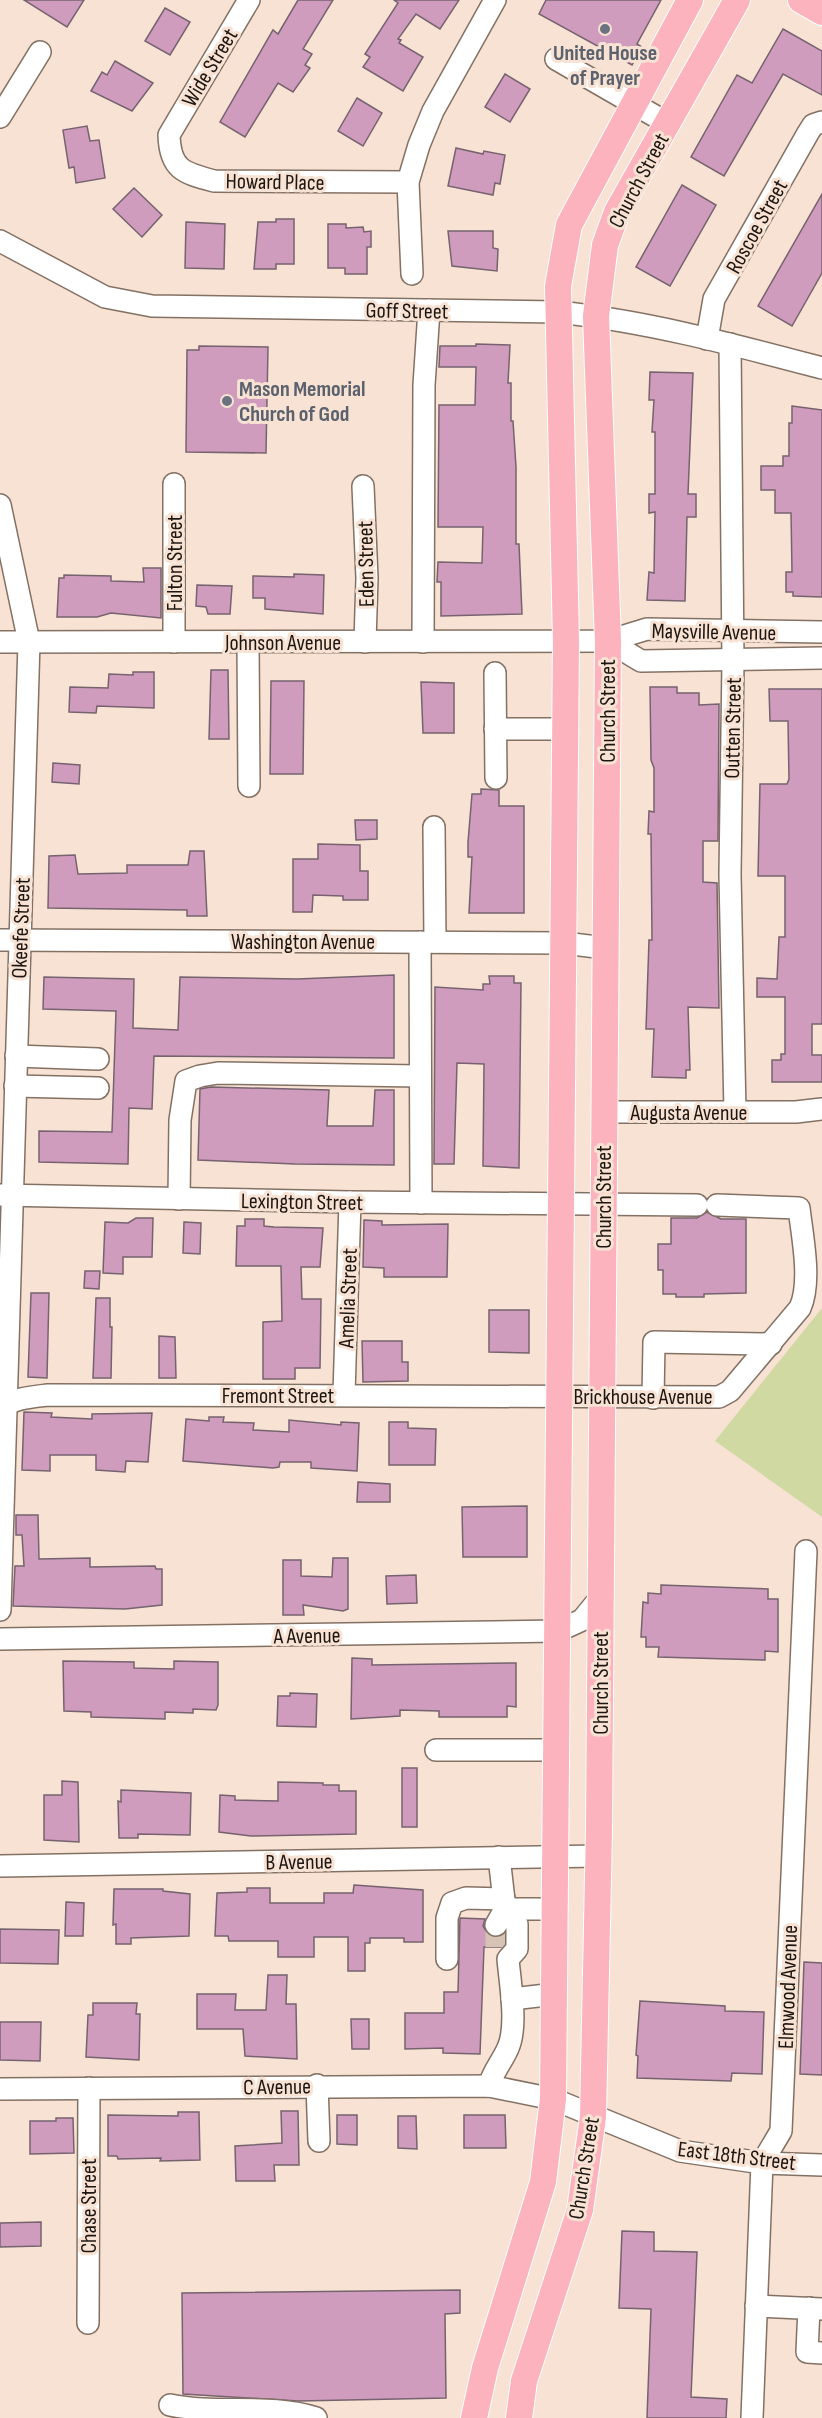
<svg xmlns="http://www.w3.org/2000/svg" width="822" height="2418" viewBox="0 0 822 2418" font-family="'Sofia Sans Condensed',sans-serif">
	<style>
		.green { fill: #d1d9a2 }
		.building { fill: #cf9cbd; stroke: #76636f; stroke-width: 1.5 }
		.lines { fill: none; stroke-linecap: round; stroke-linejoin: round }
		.minor-tunnel { stroke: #d6c3b6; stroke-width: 21; stroke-dasharray: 21 10; stroke-linecap: butt }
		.minor-casing { stroke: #837164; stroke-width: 24 }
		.major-casing { stroke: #fff; stroke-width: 28 }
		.minor { stroke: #fff; stroke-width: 21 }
		.major { stroke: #fdb3bd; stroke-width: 26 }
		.worship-dot { fill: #6b7280; stroke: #f7e2d3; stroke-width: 2 }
		.labels { text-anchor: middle; stroke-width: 6; stroke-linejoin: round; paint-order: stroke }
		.worship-label { font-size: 22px; font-weight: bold; fill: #5b616d; stroke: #f7e2d3 }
		.street-label { font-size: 22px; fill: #1c1510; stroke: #f7e2d3 }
	</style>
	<rect width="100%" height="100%" fill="#f7e2d3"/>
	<polygon class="green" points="822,1308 822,1517 715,1441"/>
	<g class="building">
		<polygon points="24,0 84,0 67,27"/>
		<polygon points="298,0 333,0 303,49 312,54 305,65 310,68 293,92 278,83 245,137 220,122 273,30 278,34"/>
		<polygon points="394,0 459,0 440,29 416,14 398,39 401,40 399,43 423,57 403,91 363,67 370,57 365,54 398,3"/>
		<polygon points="546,0 661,0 637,44 642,47 632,65 539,14"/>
		<polygon points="165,8 190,22 170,55 145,41"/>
		<polygon points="783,29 822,51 822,95 783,74 724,176 691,157 737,75 752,83"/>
		<polygon points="115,61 153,83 132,111 91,91 102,72 107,75"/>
		<polygon points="505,74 530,89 510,122 485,107"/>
		<polygon points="357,98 382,113 363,146 338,131"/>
		<polygon points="87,126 90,141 99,140 105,178 76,183 74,167 69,168 63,130"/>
		<polygon points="456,148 483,154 484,151 505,155 500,184 495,183 493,195 448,186"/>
		<polygon points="682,185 716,205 670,286 636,267"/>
		<polygon points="134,188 162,215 142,237 113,209"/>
		<polygon points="822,194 822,273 792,326 758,306"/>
		<polygon points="276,219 294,219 294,264 276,264 276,269 254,269 258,222 276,222"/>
		<polygon points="186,222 225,224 224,269 185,268"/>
		<polygon points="328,224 346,224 346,228 363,227 364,232 371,231 371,247 367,247 367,274 345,274 345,268 328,268"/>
		<polygon points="448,231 493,231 493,248 498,249 497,271 452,266"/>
		<polygon points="476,344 510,345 508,383 511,383 511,421 513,421 516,467 516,544 519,544 522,614 441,616 441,582 437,582 438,562 482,563 483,527 438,527 439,405 475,405 476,367 439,367 440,346 476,346"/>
		<polygon points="199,346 268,347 266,453 186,452 187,350 199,350"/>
		<polygon points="650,372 693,373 688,494 696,494 696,517 687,517 685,601 647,600 649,572 654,573 655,512 649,513 649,494 655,494 655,432 652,432 654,400 649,400"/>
		<polygon points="792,406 822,410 822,597 793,596 793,592 786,592 786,572 792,572 791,513 775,513 775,490 761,490 761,466 783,466 783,456 789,456 789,423 792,423"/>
		<polygon points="143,568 161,568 161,618 111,613 97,617 57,617 59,578 64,578 64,575 111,576 111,581 144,582"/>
		<polygon points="294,574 324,575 323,614 265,609 265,598 253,598 253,576 294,577"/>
		<polygon points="197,585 232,586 230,614 208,614 206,607 196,606"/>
		<polygon points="211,670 228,670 229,739 209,739"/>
		<polygon points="133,672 154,672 154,708 97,706 96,713 69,712 70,687 108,688 109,674 133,675"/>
		<polygon points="271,681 304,681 303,774 270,774"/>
		<polygon points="421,682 454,683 454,733 423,733"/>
		<polygon points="650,687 677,687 677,693 699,693 699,705 719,704 718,841 703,841 703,882 717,883 719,1008 688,1007 690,1070 686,1070 686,1078 652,1077 654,1029 646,1029 649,940 652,940 651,834 648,834 649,811 654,812 654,768 651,760"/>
		<polygon points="769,689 822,689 822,1024 812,1024 812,1055 822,1055 822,1082 772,1082 772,1060 781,1060 781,1054 785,1054 785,997 757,997 757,978 777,979 779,937 785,937 785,876 758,876 760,784 787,784 789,779 788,721 770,721"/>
		<polygon points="53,763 80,765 79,784 52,782"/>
		<polygon points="481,789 499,790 499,806 524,806 524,913 469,913 472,857 468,857 468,842 472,794 481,794"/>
		<polygon points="355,820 377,820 377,839 356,840"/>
		<polygon points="318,844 360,845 360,871 368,871 368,900 343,900 343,896 313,895 312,912 293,912 293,859 318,859"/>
		<polygon points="190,851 204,851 207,916 187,916 187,910 48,908 49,856 75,855 78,874 127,873 127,865 188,865"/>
		<polygon points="394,975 394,1058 154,1056 152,1109 129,1108 128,1164 39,1162 39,1131 112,1132 116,1011 43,1009 44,977 134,979 133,1028 178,1030 180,977 297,979"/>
		<polygon points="489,976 514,976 514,983 521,983 519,1168 483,1166 484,1064 457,1063 454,1164 434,1164 435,987 483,990 483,984 490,984"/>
		<polygon points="211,1087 329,1090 327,1126 373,1126 375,1090 394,1090 394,1165 295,1164 198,1160 200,1089"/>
		<polygon points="707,1212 721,1219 746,1219 746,1293 704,1294 704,1297 676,1297 676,1294 663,1294 663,1270 658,1270 658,1244 671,1244 671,1218 697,1218"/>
		<polygon points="136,1218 153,1218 152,1257 123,1257 123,1274 103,1273 105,1222 128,1223"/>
		<polygon points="245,1219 264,1219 264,1226 274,1227 323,1228 320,1267 301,1267 302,1299 321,1299 320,1368 295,1368 295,1379 263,1379 263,1322 282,1321 281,1266 236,1266 237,1226 245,1226"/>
		<polygon points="364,1220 382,1221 382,1225 448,1224 447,1277 384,1277 384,1268 363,1267"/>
		<polygon points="184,1222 201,1223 200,1254 183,1253"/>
		<polygon points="85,1271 100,1271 99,1289 84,1288"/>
		<polygon points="31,1293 49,1293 47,1378 28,1377"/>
		<polygon points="96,1298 110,1298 110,1327 112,1327 111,1378 93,1378"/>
		<polygon points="489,1310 529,1310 529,1353 489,1352"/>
		<polygon points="159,1336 175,1337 176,1378 159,1378"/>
		<polygon points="362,1341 402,1341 402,1362 408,1362 408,1381 363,1382"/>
		<polygon points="24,1412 52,1413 51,1417 92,1419 92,1414 152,1413 148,1462 126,1461 125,1472 96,1470 96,1455 50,1455 50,1471 22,1470"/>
		<polygon points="209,1417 224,1417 223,1422 254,1423 253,1430 289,1432 289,1420 341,1425 341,1422 359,1423 357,1471 311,1468 311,1462 280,1462 279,1467 273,1468 183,1461 186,1419 209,1421"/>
		<polygon points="389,1422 408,1422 408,1428 436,1429 435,1465 389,1465"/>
		<polygon points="358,1482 390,1484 390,1502 357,1502"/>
		<polygon points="527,1506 527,1557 463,1557 462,1507"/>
		<polygon points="16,1515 38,1515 39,1559 90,1558 90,1567 155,1566 156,1569 162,1569 162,1605 125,1609 13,1606 15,1566 24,1566 22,1535 16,1535"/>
		<polygon points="333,1558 348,1558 348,1609 343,1611 303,1605 304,1615 283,1615 283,1560 301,1560 301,1576 332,1577"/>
		<polygon points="416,1575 417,1603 387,1604 386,1576"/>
		<polygon points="661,1585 768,1589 768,1599 778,1599 778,1652 765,1651 765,1660 658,1657 659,1647 646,1647 646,1637 641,1637 643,1602 648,1603 648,1593 661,1594"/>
		<polygon points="352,1658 372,1659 372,1665 516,1663 516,1707 507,1706 507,1717 439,1717 439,1711 400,1710 400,1716 351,1719"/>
		<polygon points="63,1661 134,1662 134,1668 174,1669 174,1661 218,1662 218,1705 216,1710 193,1709 193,1713 165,1712 165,1719 91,1717 91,1712 64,1711"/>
		<polygon points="290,1693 317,1694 316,1727 277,1726 278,1696 290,1696"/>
		<rect x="402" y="1768" width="15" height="59"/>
		<polygon points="62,1781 78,1782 79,1842 44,1840 44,1795 62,1795"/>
		<polygon points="278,1782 323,1783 323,1785 339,1785 339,1791 356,1791 356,1834 251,1836 219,1832 220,1795 235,1796 235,1800 278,1801"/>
		<polygon points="121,1790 191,1793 190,1835 138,1834 138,1838 119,1838 118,1801 121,1802"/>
		<polygon points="354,1885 423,1890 423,1942 404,1942 404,1938 370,1938 370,1943 365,1943 365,1971 348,1971 348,1937 314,1937 314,1957 278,1957 278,1941 229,1941 228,1936 215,1936 217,1893 247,1892 247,1888 270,1888 270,1903 324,1903 324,1893 353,1893"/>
		<polygon points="114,1889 163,1889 163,1891 190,1894 189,1936 131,1938 131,1944 116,1944 116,1924 113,1925"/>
		<polygon points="66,1902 84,1903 83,1936 65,1936"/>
		<polygon points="460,1918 485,1919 483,1926 489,1936 497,1938 504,1934 501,1947 484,1947 480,2054 443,2053 443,2048 405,2049 405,2013 444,2013 444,1992 458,1992"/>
		<polygon points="0,1929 59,1930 58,1964 0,1963"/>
		<polygon points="804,1962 822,1963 822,2075 800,2074"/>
		<polygon points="268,1975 287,1975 286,2004 296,2004 297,2059 245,2056 243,2029 197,2029 197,1994 236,1994 235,2010 266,2010"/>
		<polygon points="640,2001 725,2006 725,2011 764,2012 762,2074 732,2073 731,2081 637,2078 638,2056 636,2055"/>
		<polygon points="93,2003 137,2003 136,2014 140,2014 139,2060 86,2057 88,2015 93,2015"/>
		<polygon points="351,2019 369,2019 369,2049 352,2049"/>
		<polygon points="0,2022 41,2022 40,2061 0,2060"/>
		<polygon points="281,2111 298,2111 299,2165 274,2165 275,2181 236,2181 235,2146 282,2143"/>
		<polygon points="178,2112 199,2112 200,2160 160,2161 161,2158 118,2159 117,2156 108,2156 108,2115 178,2116"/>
		<polygon points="337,2115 357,2115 357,2145 337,2144"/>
		<polygon points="464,2115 505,2115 506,2148 464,2148"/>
		<polygon points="398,2116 416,2116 417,2149 398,2148"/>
		<polygon points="56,2118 73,2118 74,2153 30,2154 30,2121 56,2121"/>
		<polygon points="41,2222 41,2246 0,2247 0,2223"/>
		<polygon points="622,2231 654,2232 654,2251 697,2252 691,2397 727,2399 726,2418 647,2418 651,2309 619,2308"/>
		<polygon points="460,2290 460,2313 445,2314 446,2398 298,2401 183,2394 182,2293"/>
	</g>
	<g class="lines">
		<polyline class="minor-tunnel" points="496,1947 496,1925"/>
		<defs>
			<g id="minor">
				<path d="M249 0 169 135C170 169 183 173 214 181L408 182"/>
				<polyline points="556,59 667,123"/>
				<polyline points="0,117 40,52"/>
				<path d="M0 241 105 297 152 306 557 312C647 321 735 345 822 368"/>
				<polyline points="412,274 408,182 419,145 433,111 495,0"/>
				<polyline points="707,339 714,299 808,133 813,125 822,122"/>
				<polyline points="730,344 733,661 730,875 735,1112"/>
				<polyline points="363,486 367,578 365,642"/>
				<polyline points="0,505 29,642 0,1610"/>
				<polyline points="608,641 641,661 822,658"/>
				<polyline points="0,642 608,641 647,629 822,632"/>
				<polyline points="174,642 174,484"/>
				<polyline points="248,642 249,786"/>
				<polyline points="423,642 424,385 429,310"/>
				<polyline points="495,673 496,778"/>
				<polyline points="495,729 565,729"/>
				<polyline points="434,827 435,942"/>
				<polyline points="0,940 564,943 605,948"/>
				<polyline points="420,942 421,1203"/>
				<polyline points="16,1056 98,1059"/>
				<polyline points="15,1086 98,1088"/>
				<polyline points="604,1112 796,1112 822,1109"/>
				<polyline points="0,1195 350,1202 697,1205"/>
				<polyline points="179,1199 180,1120 186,1081 200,1076 218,1073 420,1076"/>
				<polyline points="344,1394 350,1202"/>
				<polyline points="653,1398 654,1342 771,1344"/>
				<path d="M0 1409C13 1398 31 1397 48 1395L719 1397 730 1391 800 1308C812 1282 802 1235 799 1208L717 1205"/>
				<polyline points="0,1639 558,1631 582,1620 600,1598"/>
				<polyline points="436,1750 557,1750"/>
				<polyline points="499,1857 505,1909 556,1909"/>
				<polyline points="0,1866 598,1856"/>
				<polyline points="447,1959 447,1918 452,1903 466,1898 504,1899"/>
				<polyline points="512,1999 555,1994"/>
				<polyline points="317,2085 319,2141"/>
				<path d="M489 2086C493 2071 502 2062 508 2048 518 2026 510 1983 508 1959L517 1949V1924L505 1909 496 1925"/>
				<polyline points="0,2089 489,2086 553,2099 680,2151 762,2163 822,2165"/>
				<polyline points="756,2306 822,2309"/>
				<polyline points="809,2308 807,2352 822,2353"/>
				<polyline points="88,2323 89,2088"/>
				<path d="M170 2405C217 2415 270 2403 316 2418"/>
				<polyline points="752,2418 762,2163 781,2131 806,1551"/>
			</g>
			<g id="major">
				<polyline points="801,0 822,12"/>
				<polyline points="474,2418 485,2368 543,2182 553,2099 566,641 558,286 569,225 690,0"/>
				<polyline points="519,2418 524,2381 580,2210 593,2117 599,1829 608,641 596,316 605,245 617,212 737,0"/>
			</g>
		</defs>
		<use href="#minor" class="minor-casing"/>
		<use href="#major" class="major-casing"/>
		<use href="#minor" class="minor"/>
		<use href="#major" class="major"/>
	</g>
	<g class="worship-dot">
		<circle cx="605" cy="29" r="6"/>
		<circle cx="227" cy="401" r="6"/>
	</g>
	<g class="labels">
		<g class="worship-label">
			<text x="605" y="60">United House<tspan x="605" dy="25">of Prayer</tspan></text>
			<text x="239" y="396" text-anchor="start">Mason Memorial<tspan x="239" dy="25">Church of God</tspan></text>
		</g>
		<g class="street-label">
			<text transform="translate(209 67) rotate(-59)" y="8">Wide Street</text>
			<text transform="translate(638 180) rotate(-62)" y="8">Church Street</text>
			<text transform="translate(275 181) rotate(1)" y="8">Howard Place</text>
			<text transform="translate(756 226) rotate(-61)" y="8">Roscoe Street</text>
			<text transform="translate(407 310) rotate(1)" y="8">Goff Street</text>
			<text transform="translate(174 563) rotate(-90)" y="8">Fulton Street</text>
			<text transform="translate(365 564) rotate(-91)" y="8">Eden Street</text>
			<text transform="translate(714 631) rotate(1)" y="8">Maysville Avenue</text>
			<text x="283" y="650">Johnson Avenue</text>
			<text transform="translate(607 711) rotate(-90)" y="8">Church Street</text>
			<text transform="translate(732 728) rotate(-89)" y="8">Outten Street</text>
			<text transform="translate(20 928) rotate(-88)" y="8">Okeefe Street</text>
			<text x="303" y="949">Washington Avenue</text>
			<text x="689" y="1120">Augusta Avenue</text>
			<text transform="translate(603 1197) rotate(-90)" y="8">Church Street</text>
			<text transform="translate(302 1201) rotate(1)" y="8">Lexington Street</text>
			<text transform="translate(347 1298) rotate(-88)" y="8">Amelia Street</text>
			<text x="278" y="1403">Fremont Street</text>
			<text x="643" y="1404">Brickhouse Avenue</text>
			<text transform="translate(307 1635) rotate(-1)" y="8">A Avenue</text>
			<text transform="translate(600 1683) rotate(-90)" y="8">Church Street</text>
			<text transform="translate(299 1861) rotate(-1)" y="8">B Avenue</text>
			<text transform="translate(787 1987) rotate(-88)" y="8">Elmwood Avenue</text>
			<text transform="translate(277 2086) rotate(-1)" y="8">C Avenue</text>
			<text transform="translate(737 2155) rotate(7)" y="8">East 18th Street</text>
			<text transform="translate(583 2168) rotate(-81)" y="8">Church Street</text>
			<text transform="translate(88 2206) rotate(-90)" y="8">Chase Street</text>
		</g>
	</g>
</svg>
